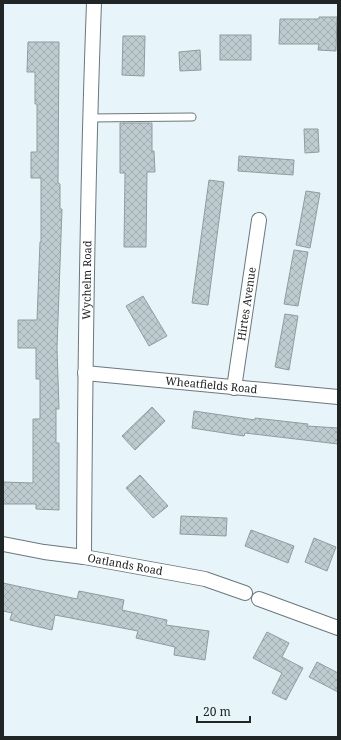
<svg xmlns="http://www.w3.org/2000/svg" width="341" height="740" viewBox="0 0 341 740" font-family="'Noto Serif',serif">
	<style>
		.building { fill: url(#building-cross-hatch); stroke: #8f9ca0 }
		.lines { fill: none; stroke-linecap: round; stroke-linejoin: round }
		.lane-casing { stroke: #6b787c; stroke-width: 9 }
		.street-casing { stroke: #6b787c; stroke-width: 16 }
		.lane { stroke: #fff; stroke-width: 7 }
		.street { stroke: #fff; stroke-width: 14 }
		.labels { text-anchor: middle; stroke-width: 4; stroke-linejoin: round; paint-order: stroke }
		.street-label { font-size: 11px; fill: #202526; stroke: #e7f5fa }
	</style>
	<defs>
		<pattern id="building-cross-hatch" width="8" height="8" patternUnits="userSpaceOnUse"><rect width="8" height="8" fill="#becbd0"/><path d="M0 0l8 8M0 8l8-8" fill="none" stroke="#a3aeb2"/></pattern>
	</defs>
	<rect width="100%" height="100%" fill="#e7f5fa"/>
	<g class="building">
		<polygon points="319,17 337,17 336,51 318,50 319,44 279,44 280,19 319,19"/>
		<rect x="220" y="35" width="31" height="25"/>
		<polygon points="123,36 145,36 144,76 122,75"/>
		<polygon points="28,42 59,42 58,183 60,184 60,209 62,209 57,348 59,409 56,409 56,443 59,443 59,510 36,509 36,504 3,504 3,482 33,483 33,419 40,419 40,379 36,379 36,348 18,348 18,320 37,320 40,242 41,242 41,178 31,178 31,152 37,152 37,104 35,104 35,72 27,72"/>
		<polygon points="200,50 201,70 180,71 179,52"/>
		<polygon points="120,123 152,123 152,151 154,151 155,172 147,172 146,247 124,247 125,173 120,173"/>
		<polygon points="304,129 318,129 319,152 305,153"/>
		<polygon points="239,156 294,160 293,175 238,171"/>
		<polygon points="209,180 224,182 208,305 192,303"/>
		<polygon points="306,191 320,193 310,248 296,245"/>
		<polygon points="294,250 308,252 298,306 284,304"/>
		<polygon points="143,296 167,336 149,346 126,306"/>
		<polygon points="285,314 298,316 289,370 275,367"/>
		<polygon points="152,407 165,421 135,450 122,436"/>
		<polygon points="194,411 255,420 255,418 308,424 307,426 338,428 338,444 245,433 244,436 192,428"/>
		<polygon points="140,475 168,506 153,518 126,488"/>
		<polygon points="181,516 227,518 226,536 180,534"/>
		<polygon points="251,530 294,546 288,563 245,546"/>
		<polygon points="314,538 336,547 327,571 305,562"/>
		<polygon points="3,583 77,599 79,591 124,600 122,610 167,620 166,625 209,631 205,660 174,655 175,647 136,638 138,631 55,615 52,630 10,620 12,613 3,611"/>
		<polygon points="267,632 289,643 282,657 303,668 286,700 272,693 282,673 253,658"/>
		<polygon points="317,662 338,673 338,692 309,677"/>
	</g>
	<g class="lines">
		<defs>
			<polyline id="lane" points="89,118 192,117"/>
			<g id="street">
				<path id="s1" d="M85 373 338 397"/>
				<path id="s2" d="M234 388 259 220"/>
				<path id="s3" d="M3 544 44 552 84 557 205 579 245 593"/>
				<path id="s4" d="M84 557C85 372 87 187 94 3"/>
				<polyline points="259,599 338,628"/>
			</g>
		</defs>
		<use href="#lane" class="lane-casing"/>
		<use href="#street" class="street-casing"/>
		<use href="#lane" class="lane"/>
		<use href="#street" class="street"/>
	</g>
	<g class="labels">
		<g class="street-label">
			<text dy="4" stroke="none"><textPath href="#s4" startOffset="277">Wychelm Road</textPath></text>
			<text dy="4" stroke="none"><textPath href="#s2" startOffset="85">Hirtes Avenue</textPath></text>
			<text dy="4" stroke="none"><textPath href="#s1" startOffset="127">Wheatfields Road</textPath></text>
			<text dy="4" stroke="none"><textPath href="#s3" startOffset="124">Oatlands Road</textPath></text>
		</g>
	</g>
	<rect width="341" height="740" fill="none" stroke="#202526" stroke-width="8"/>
	<path d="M197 716v6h53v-6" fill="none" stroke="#202526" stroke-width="2"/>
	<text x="203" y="716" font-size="12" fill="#202526" stroke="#e7f5fa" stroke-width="3" paint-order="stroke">20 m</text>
</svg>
